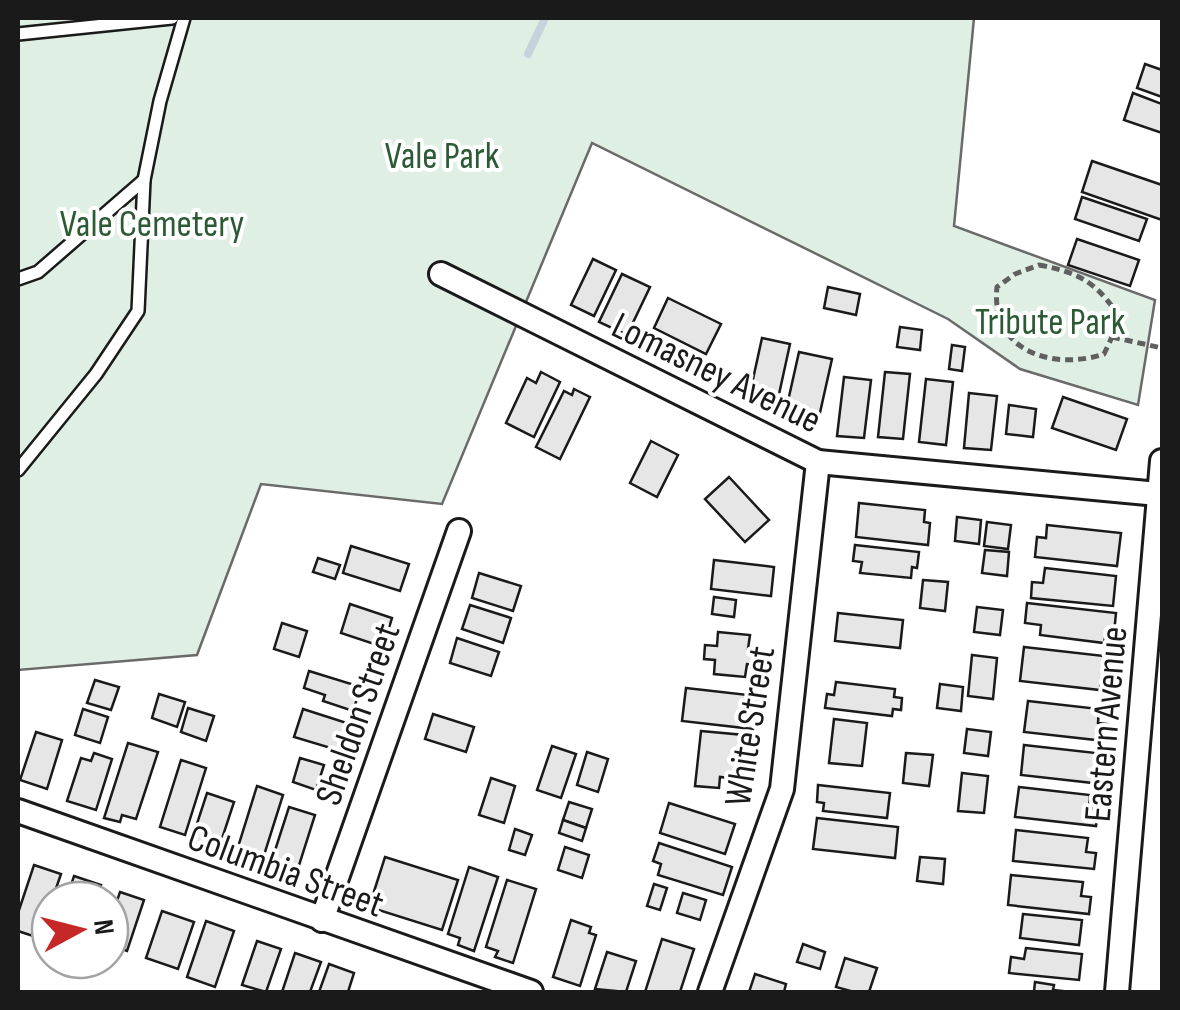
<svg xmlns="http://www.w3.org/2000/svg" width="1180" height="1010" viewBox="0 0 1180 1010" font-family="'Sofia Sans Condensed',sans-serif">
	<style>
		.green { fill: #e0efe3; stroke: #6a6a6a; stroke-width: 2.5 }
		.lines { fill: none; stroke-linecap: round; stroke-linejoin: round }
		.stream { stroke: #c6d2dc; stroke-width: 8 }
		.building { fill: #e6e6e6; stroke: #1a1a1a; stroke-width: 2.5 }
		.lane-casing { stroke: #1a1a1a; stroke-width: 16 }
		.street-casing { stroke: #1a1a1a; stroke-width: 28 }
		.path { stroke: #5f5f5f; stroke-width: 5; stroke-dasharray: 8 5; stroke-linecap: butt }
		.lane { stroke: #fff; stroke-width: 11 }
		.street { stroke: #fff; stroke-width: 22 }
		.labels { text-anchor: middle; stroke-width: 8; stroke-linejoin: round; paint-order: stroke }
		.park-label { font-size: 38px; fill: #2b5a34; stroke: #fff }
		.street-label { font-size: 38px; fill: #1a1a1a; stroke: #fff }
	</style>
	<rect width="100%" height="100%" fill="#fff"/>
	<polygon class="green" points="18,18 974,18 954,226 1155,300 1138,405 1020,369 948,319 592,143 442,504 261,484 197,655 18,670"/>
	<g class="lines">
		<polyline class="stream" points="528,54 545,18"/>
	</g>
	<g class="building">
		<polygon points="1145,64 1162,70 1162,97 1137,88"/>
		<polygon points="1133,93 1162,104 1162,133 1124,120"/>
		<polygon points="1092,161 1162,185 1162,220 1082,192"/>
		<polygon points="1082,197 1147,219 1139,241 1075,219"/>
		<polygon points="1077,239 1139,260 1130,286 1068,265"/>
		<polygon points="593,259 616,270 594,316 571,305"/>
		<polygon points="622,274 650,287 627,335 599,322"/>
		<polygon points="828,287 860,294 856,315 824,308"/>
		<polygon points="668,298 721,324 706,354 654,328"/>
		<polygon points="900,327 922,330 920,350 897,347"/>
		<polygon points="762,338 790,344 776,408 748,402"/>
		<polygon points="952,345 965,347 962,371 949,369"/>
		<polygon points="799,352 832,359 817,426 784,419"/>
		<polygon points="541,372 560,382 534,437 506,423 527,378 536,383"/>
		<polygon points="885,372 910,374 903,439 878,437"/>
		<polygon points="844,377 871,380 864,438 837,436"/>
		<polygon points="926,379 953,382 946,445 919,442"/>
		<polygon points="574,389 590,397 560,459 536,447 564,391 572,395"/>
		<polygon points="969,393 997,396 991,450 964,448"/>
		<polygon points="1063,397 1127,419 1116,450 1052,428"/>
		<polygon points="1009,405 1036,409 1033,437 1006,434"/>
		<polygon points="651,441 678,455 657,497 630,483"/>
		<polygon points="729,477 769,520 745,542 705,499"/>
		<polygon points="859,503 925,510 924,522 930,523 928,545 856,537"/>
		<polygon points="957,517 981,520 979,544 955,541"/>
		<polygon points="987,522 1011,525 1008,549 984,546"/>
		<polygon points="1047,525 1121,533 1117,566 1035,557 1037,537 1046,538"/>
		<polygon points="855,545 919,552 917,568 912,567 911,578 860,573 862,562 853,561"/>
		<polygon points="351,546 409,564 400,591 343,573"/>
		<polygon points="985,550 1009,552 1007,576 982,573"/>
		<polygon points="318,558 340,565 335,579 313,572"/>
		<polygon points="714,560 774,567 771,596 711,589"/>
		<polygon points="1045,568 1116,576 1113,606 1031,598 1032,582 1043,583"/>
		<polygon points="479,573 521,586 513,611 472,598"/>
		<polygon points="923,580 948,582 945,611 920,608"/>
		<polygon points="714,597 736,600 734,617 712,614"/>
		<polygon points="1027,603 1116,613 1114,633 1106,632 1104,643 1040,635 1041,625 1025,623"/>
		<polygon points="350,604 392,618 383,647 341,633"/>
		<polygon points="470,605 511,618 503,643 462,629"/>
		<polygon points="977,607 1003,610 1000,635 974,632"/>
		<polygon points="838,613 903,620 900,648 835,641"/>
		<polygon points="282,623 307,631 299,657 274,649"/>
		<polygon points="718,632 750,635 748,649 757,650 756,665 747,664 745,677 714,674 715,660 704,659 705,645 717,646"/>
		<polygon points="457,638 499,652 491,676 450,663"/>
		<polygon points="1024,647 1113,657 1110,679 1101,678 1100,690 1020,681"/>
		<polygon points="972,655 997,658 993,699 968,696"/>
		<polygon points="309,671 361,687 353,711 323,701 325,695 304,688"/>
		<polygon points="95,680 119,687 111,710 87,703"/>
		<polygon points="836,682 895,689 894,697 902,698 901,710 893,709 892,716 825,708 827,694 834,695"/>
		<polygon points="940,684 963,687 961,711 937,708"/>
		<polygon points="686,688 757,696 753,729 682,721"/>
		<polygon points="159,694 185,702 177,727 152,718"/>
		<polygon points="1028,701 1099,709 1098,723 1107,724 1105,741 1024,732"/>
		<polygon points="188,708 214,716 206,741 181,732"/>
		<polygon points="83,709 108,717 100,743 75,735"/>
		<polygon points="303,709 353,725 344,752 294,737"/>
		<polygon points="433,714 474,727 466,752 425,739"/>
		<polygon points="834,719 867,723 862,766 829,763"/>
		<polygon points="967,729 991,732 988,756 964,753"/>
		<polygon points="701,731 744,735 739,779 720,777 719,788 695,786"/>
		<polygon points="36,732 62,740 47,789 20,780"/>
		<polygon points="128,743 158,752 136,819 122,815 120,822 104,818"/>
		<polygon points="1024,745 1096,753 1094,766 1103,767 1102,784 1021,775"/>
		<polygon points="552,746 576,754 561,798 537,790"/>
		<polygon points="587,752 608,759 598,792 577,785"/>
		<polygon points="94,753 112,759 96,810 67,801 81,758 91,761"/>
		<polygon points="906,753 933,755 929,786 903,783"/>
		<polygon points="300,758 324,765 316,790 293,782"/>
		<polygon points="181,760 206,768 185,835 160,827"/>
		<polygon points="962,773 988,776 984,813 958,811"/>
		<polygon points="491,778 515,786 504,823 479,815"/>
		<polygon points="818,785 890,793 887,818 823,811 824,803 817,802"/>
		<polygon points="257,786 283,795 260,868 234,860"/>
		<polygon points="1019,787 1090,795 1089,808 1098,809 1096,826 1015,817"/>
		<polygon points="207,793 234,802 217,854 190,845"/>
		<polygon points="569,802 592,809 586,828 563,820"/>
		<polygon points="669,803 735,824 725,854 660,833"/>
		<polygon points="289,807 315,815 295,878 269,869"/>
		<polygon points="817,818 898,827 895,858 813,849"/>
		<polygon points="563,820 586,828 582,841 559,833"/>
		<polygon points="515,829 532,835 525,855 509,850"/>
		<polygon points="1016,830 1088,838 1086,852 1096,853 1094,869 1013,861"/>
		<polygon points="659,843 732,867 723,895 658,875 661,864 653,861"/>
		<polygon points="565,847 589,855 582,878 558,870"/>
		<polygon points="385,857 458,880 442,930 369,907"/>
		<polygon points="920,857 945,859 943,884 917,881"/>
		<polygon points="34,865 61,874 39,938 18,931 18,913"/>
		<polygon points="469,867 498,877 474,951 458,945 460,938 448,934"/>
		<polygon points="1011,875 1083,882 1081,896 1091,897 1089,914 1008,905"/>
		<polygon points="74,876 101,885 96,900 66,900"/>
		<polygon points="507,880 536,889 513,963 495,957 498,951 486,947"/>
		<polygon points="654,884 667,888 660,910 647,906"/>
		<polygon points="120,892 144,900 127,951 110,945 110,921"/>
		<polygon points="683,893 706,900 700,920 677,913"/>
		<polygon points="162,911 194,922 178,969 146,958"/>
		<polygon points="1023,914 1082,920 1079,945 1020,938"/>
		<polygon points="571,920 591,927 589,933 596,935 580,986 553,977"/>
		<polygon points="206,921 234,931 215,987 187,977"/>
		<polygon points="662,939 694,949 680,992 645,992"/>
		<polygon points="257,941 281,949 266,992 242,985"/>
		<polygon points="803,944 825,952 820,969 797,962"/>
		<polygon points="1026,948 1082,954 1079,980 1009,973 1011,957 1024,959"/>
		<polygon points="607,952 636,961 626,992 595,989"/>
		<polygon points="295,953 321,962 310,992 282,992"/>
		<polygon points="845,958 877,968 869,992 854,992 836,987"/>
		<polygon points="329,964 354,973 348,992 319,992"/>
		<polygon points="755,974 786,984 784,992 749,992"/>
		<polygon points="1035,982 1054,985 1053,990 1072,992 1034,992"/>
	</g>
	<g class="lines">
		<defs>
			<g id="lane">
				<polyline points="18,34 172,18"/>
				<polyline points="18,279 38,272 144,180"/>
				<polyline points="18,470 96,374 138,311 144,180 160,101 184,18"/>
			</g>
			<g id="street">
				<polyline points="441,274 818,462 1158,494"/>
				<polyline points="18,811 531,992"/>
				<polyline points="322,920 459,531"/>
				<polyline points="710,992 782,789 818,462"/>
				<polyline points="1117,992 1162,461"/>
			</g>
		</defs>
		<use href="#lane" class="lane-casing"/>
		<use href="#street" class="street-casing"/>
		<g class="path">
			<path d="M1039 265C1076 272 1094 280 1116 312L1112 337 1104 354C1052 371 990 351 997 287L1015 274Z"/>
			<polyline points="1112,337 1162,348"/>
		</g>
		<use href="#lane" class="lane"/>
		<use href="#street" class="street"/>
	</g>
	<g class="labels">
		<g class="park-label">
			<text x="442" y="168">Vale Park</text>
			<text x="152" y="236">Vale Cemetery</text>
			<text x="1050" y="334">Tribute Park</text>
		</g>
		<g class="street-label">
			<text transform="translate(717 372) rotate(26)" y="13">Lomasney Avenue</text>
			<text transform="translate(357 714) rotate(-71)" y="13">Sheldon Street</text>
			<text transform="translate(1105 724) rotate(-85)" y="13">Eastern Avenue</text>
			<text transform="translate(749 726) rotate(-81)" y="13">White Street</text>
			<text transform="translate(286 870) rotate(20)" y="13">Columbia Street</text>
		</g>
	</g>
	<rect width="1180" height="1010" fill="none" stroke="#1a1a1a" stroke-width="40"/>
	<g transform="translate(80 930) rotate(83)"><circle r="48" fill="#ffffff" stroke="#a3a3a3" stroke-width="2.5"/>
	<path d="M0-8L18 38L0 25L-18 38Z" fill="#c62828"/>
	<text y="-15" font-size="28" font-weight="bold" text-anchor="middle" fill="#1a1a1a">N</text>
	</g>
</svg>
